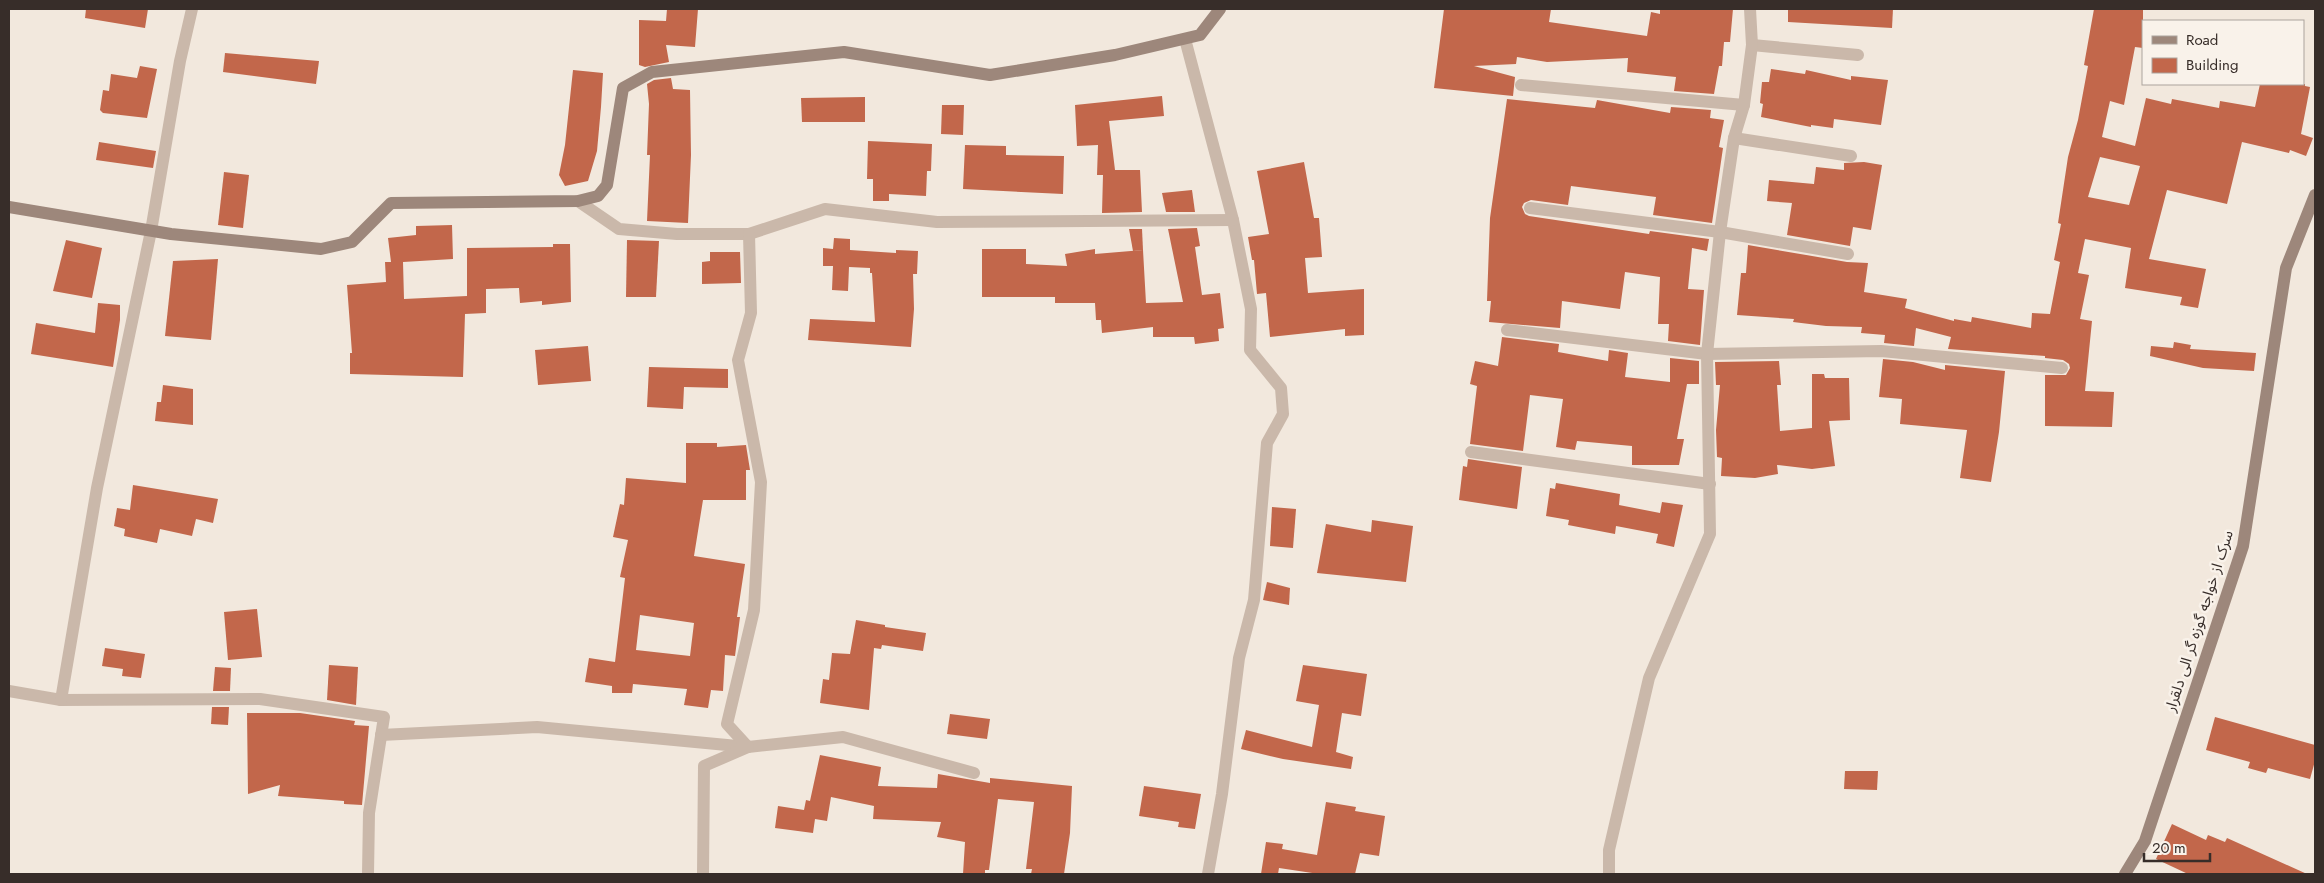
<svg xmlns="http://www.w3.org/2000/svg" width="2324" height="883" viewBox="0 0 2324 883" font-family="Jost,'Noto Sans Arabic',sans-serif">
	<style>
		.building { fill: #c2674b; fill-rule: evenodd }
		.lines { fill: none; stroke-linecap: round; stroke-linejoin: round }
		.street { stroke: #cab8aa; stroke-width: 12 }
		.secondary { stroke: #9d877b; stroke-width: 12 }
		.labels { text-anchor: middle; stroke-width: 5; stroke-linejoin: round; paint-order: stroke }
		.street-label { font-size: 15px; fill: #372d29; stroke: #f9f2ea }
	</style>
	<rect width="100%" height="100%" fill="#f2e8dd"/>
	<g class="building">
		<polygon points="86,9 148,9 145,28 85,18"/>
		<polygon points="667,9 698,9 695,47 666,45 669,62 645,67 639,65 639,20 666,21"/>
		<polygon points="1444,9 1551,9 1549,22 1647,36 1651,12 1660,14 1660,9 1733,9 1730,42 1724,42 1722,66 1719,66 1714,94 1674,91 1676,77 1627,72 1628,58 1547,62 1517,57 1516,64 1474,66 1515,77 1513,96 1434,88"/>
		<polygon points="1788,9 1893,9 1892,28 1788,22"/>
		<path d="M2094 9H2143V48L2135 47 2124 105 2110 101 2102 137 2135 146 2146 98 2171 104 2172 99 2219 108 2220 101 2255 107 2260 84H2305V86L2310 87 2301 134 2313 138 2306 156 2290 150 2289 153 2242 142 2227 204 2167 190 2149 259 2206 269 2198 308 2180 305 2182 297 2125 288 2131 248 2085 239 2078 273 2089 275 2080 319 2092 321 2085 391 2114 392 2112 427 2045 426V375H2066L2070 368 2069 364 2063 360 2045 358V356L1948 349 1951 337 1916 328 1914 346 1884 343 1885 335 1861 333 1862 327 1826 326 1793 322 1794 319 1737 315 1741 273H1746L1748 245 1847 262 1868 263 1864 292 1907 299 1905 308 1954 321V319L1971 322 1972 317 2031 328 2032 313 2050 314 2060 262 2054 260 2061 224 2058 223 2068 157 2078 120 2088 66 2084 65ZM2100 157 2140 166 2129 205 2088 197Z"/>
		<polygon points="225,53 319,61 316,84 223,72"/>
		<polygon points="140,66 157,69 147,118 103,113 100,110 103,90 109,91 111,74 137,78"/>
		<polygon points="1771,69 1805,74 1806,70 1851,80 1851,76 1888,80 1881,125 1834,119 1833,128 1811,125 1811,127 1761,117 1763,104 1760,103 1762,82 1769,82"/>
		<polygon points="573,70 603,73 601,107 597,151 588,181 565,186 559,175 565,145"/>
		<polygon points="671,78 673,89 690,90 691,155 688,223 647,221 650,155 647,155 649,104 647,84 654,80"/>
		<polygon points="1162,96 1164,116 1109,121 1115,170 1140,170 1142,212 1102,213 1103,175 1097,175 1098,145 1077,146 1075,105"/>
		<polygon points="865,97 865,122 802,122 801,98"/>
		<polygon points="1507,99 1595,108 1597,100 1670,113 1671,107 1711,110 1710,118 1724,120 1719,147 1723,148 1712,223 1653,215 1656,197 1571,186 1568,205 1531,200 1524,203 1522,207 1525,214 1529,216 1649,234 1650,231 1709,239 1707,251 1692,248 1688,289 1704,290 1700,345 1668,341 1669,324 1658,324 1660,277 1625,272 1620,309 1562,301 1560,328 1489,322 1491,301 1487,301 1490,218"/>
		<polygon points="942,105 964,105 963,135 941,134"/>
		<polygon points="868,141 932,144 931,171 927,171 926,196 889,194 889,201 873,201 873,179 867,179"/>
		<polygon points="99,142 156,151 153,168 96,160"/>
		<polygon points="965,145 1006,146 1006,155 1064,156 1063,194 963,189"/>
		<polygon points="1304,162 1314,218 1319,218 1322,257 1305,258 1308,293 1364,289 1364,335 1345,336 1345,329 1270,337 1266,293 1257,294 1254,260 1252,260 1248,237 1269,234 1257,171"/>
		<polygon points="1864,162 1882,165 1871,230 1853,227 1850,246 1787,235 1792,203 1767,201 1769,180 1814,184 1816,167 1844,170 1844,163"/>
		<polygon points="224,172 249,175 243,228 218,225"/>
		<polygon points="1192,190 1195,212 1166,212 1162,193"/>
		<polygon points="452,225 453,259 403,262 404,299 467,296 467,248 553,247 553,244 570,244 571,302 542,305 542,301 520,303 519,288 486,289 486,313 465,314 463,377 350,374 350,353 352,353 347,285 386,282 385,262 391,262 388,238 416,235 416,226"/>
		<polygon points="1197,228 1200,246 1195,247 1202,295 1220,293 1224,328 1218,329 1219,341 1195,344 1194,337 1153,337 1153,327 1102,333 1101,320 1096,320 1095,303 1055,303 1055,297 982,297 982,249 1026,249 1026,264 1067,266 1065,254 1095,249 1095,254 1143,250 1146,303 1183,302 1168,229"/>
		<polygon points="1129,229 1142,229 1143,250 1133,251"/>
		<polygon points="834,238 850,239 850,250 896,253 896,250 918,251 917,274 913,274 914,309 911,347 808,340 810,319 875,322 872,273 870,273 870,268 849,267 848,291 832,290 833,266 823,266 823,248 833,249"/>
		<polygon points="66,240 102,248 92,298 53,291"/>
		<polygon points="627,240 659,241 656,297 626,297"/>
		<polygon points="710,252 740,252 741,283 702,284 702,262 710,261"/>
		<polygon points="218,259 211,340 165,336 173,261"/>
		<polygon points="98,303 120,305 120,320 113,367 31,354 36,323 95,333"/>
		<polygon points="1502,337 1559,344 1558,352 1608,361 1609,350 1628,353 1625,377 1670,382 1670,358 1699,361 1699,384 1687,384 1677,439 1684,439 1679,465 1632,465 1632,446 1577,441 1575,450 1556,447 1563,399 1530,395 1523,451 1470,444 1477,386 1470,384 1475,361 1498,366"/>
		<polygon points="2174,342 2191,345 2190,349 2256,353 2254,371 2203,368 2150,356 2151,346 2173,348"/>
		<polygon points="588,346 591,381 538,385 535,350"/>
		<polygon points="1883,359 1913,362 1945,370 1945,365 2005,371 1999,432 1991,482 1960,478 1967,430 1900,424 1902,399 1879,397"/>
		<polygon points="1779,361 1781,385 1777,385 1780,431 1812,428 1812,374 1824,374 1825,378 1849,378 1850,420 1829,421 1835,466 1812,469 1777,465 1778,474 1755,478 1721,476 1722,458 1717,457 1716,430 1720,385 1716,385 1715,362"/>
		<polygon points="649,367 728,369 728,388 684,387 683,409 647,407"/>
		<polygon points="163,385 193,389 193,425 155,421 157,402 161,402"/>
		<path d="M686 443H717V447L746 445 750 470H746V500H703L694 556 745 564 737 617H740L735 656 725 655 723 691 711 690 708 708 684 705 687 689 633 684 632 693H612V686L585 682 589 658 615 662 625 578 620 577 628 540 613 537 620 504 624 505 626 478 686 483ZM640 615 694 623 690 656 636 650Z"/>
		<polygon points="1468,459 1522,467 1517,509 1459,500 1463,466 1467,467"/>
		<polygon points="1556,483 1620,494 1619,505 1660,513 1662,502 1683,505 1674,547 1656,543 1658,534 1616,526 1615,534 1568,525 1569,520 1546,516 1550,488 1555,489"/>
		<polygon points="133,485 218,499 213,523 196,519 192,536 160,529 157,543 124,536 125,529 114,526 117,508 130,510"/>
		<polygon points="1272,507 1296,509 1293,548 1270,546"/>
		<polygon points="1372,520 1413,526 1406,582 1317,573 1326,524 1371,532"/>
		<polygon points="1267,582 1290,588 1289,605 1263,600"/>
		<polygon points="257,609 262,657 228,660 224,612"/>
		<polygon points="856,620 885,625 885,627 926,633 923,651 882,645 881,649 874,648 869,710 820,703 823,679 829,680 832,653 850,654"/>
		<polygon points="105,648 145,654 141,678 122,676 123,669 102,666"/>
		<polygon points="329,665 358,667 356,705 327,700"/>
		<polygon points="1303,665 1367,674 1361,716 1342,713 1336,752 1353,757 1351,769 1283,759 1241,749 1246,730 1312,747 1319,705 1296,701"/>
		<polygon points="215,667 231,668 230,691 213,691"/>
		<polygon points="212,707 229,707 228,725 211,724"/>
		<polygon points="247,713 300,713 355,721 354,725 369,726 362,805 344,804 344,801 278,796 280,785 248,794"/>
		<polygon points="950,714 990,719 987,739 947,734"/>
		<polygon points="2215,717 2315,745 2315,761 2310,779 2268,768 2266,773 2248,768 2250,762 2206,750"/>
		<polygon points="820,755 881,767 878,786 937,788 938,774 990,783 990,778 1072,786 1070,833 1064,874 1031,874 1032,869 1026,869 1034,802 998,799 989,870 985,870 985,874 963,874 965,842 937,837 941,822 873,819 874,806 831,797 827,821 815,819 813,833 775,828 778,806 804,810 806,800 810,801"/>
		<polygon points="1845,771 1878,771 1877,790 1844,789"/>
		<polygon points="1144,786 1201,794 1195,829 1178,827 1179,822 1139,816"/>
		<polygon points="1326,802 1356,807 1355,811 1385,816 1379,856 1360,853 1355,874 1319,874 1279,868 1278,874 1261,874 1266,842 1283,844 1282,849 1317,855"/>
		<polygon points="2172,824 2206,840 2208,835 2225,842 2227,838 2307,874 2188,874 2156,859"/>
	</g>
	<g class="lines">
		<g class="street">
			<polyline points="1185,39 1233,220 1251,309 1250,350 1281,388 1283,414 1267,443 1254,600 1239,658 1222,794 1208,874"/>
			<polyline points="1752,45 1858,55"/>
			<polyline points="1521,85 1744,105"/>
			<polyline points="1734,138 1851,156"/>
			<polyline points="578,201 619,229 677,234 749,234 825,209 937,222 1233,220"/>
			<polyline points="1530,208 1720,232 1848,254"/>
			<polyline points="1507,330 1707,354 1881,351 2062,368"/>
			<polyline points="1471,452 1710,484"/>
			<polyline points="9,691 61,700 260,699 384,717 369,813 368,874"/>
			<polyline points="61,700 97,488 151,231 180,61 192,9"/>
			<polyline points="381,735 537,727 748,747 843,737 974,773"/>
			<polyline points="703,874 704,766 748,747 727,724 754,610 761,482 738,360 751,313 749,234"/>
			<polyline points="1609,874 1609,850 1649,678 1710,534 1707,354 1720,232 1734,138 1744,105 1752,45 1750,9"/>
		</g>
		<g class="secondary">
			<polyline points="9,207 171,234 321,249 352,242 391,203 578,201 598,196 607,185 623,88 652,72 844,52 990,75 1115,55 1200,35 1220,9"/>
			<polyline points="2125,874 2145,841 2243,546 2286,268 2315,195"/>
		</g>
	</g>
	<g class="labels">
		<g class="street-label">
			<text transform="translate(2199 621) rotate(-72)" y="5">سرک از خواجه گوزه گر الی دلقرار</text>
		</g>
	</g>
	<rect width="2324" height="883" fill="none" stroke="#372d29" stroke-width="20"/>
	<rect x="2142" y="20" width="162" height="65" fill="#f9f2ea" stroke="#aba39d"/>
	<rect x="2152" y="36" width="25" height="8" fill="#9d877b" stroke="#aba39d"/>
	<text x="2186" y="45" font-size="15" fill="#372d29">Road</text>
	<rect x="2152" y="58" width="25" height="15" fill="#c2674b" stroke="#aba39d"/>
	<text x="2186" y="70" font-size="15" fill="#372d29">Building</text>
	<path d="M2144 853v8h66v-8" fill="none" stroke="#372d29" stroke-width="2.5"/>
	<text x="2152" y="853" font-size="15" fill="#372d29" stroke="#f9f2ea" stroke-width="4" paint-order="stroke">20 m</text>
</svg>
